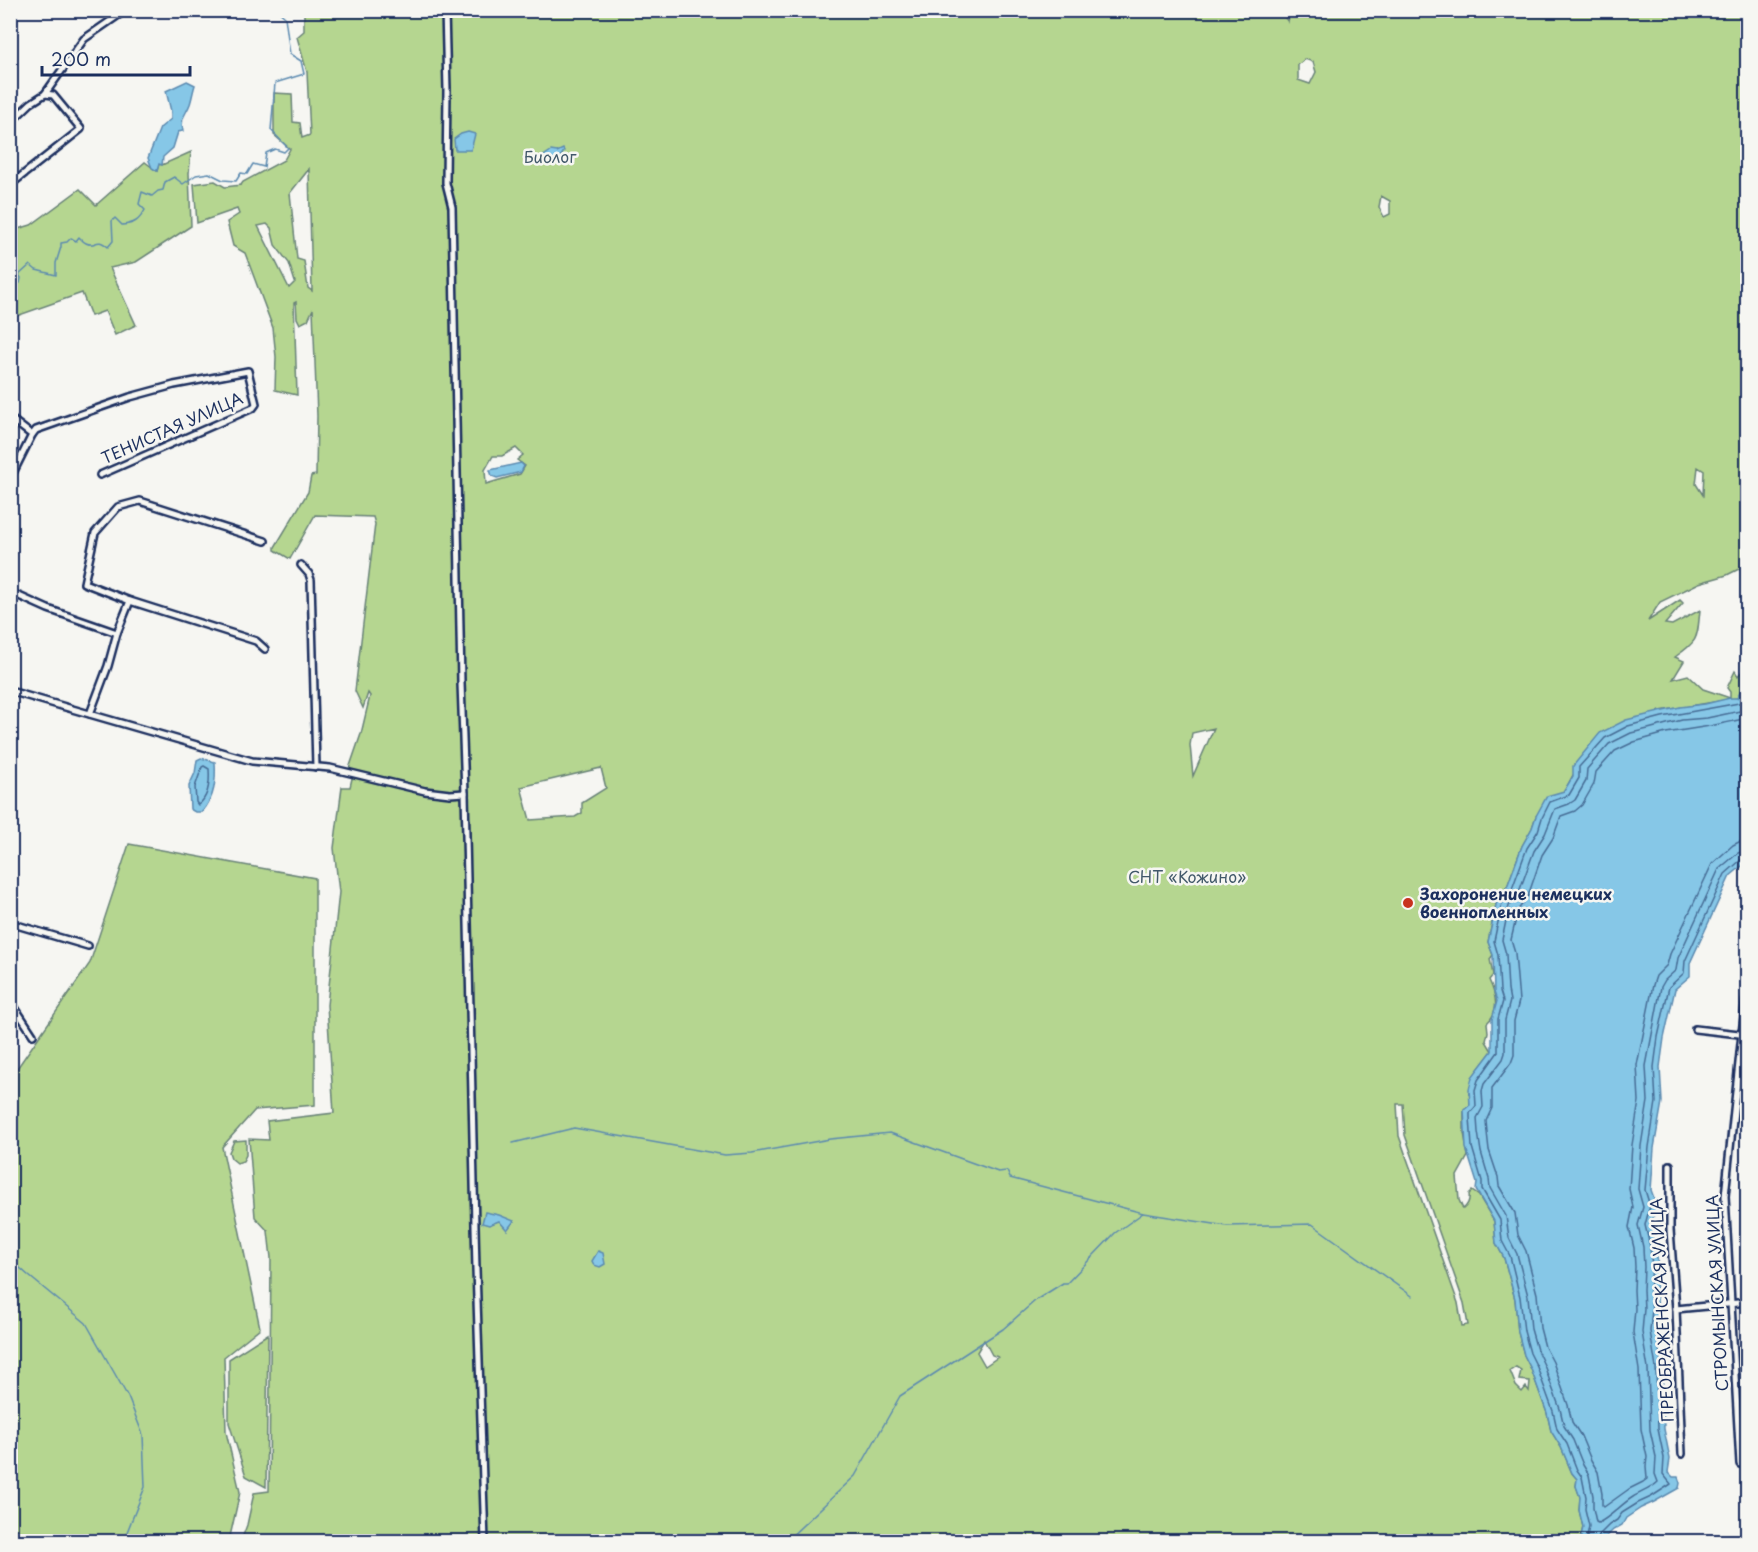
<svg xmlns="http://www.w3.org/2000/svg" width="1758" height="1552" viewBox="0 0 1758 1552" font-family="'Playpen Sans',sans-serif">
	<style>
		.green { fill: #b5d690; stroke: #688277; stroke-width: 1.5; fill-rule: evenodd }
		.water { fill: #86c7e7; stroke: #5b8ab0; stroke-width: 1.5 }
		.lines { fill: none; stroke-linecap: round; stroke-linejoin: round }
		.shore { stroke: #466c95; stroke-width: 1.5 }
		.stream { stroke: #5b8ab0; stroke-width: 1.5 }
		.street-casing { stroke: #1b2f5e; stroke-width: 10 }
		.street { stroke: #f6f6f2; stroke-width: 5 }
		.poi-dot { fill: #c8321e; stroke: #f6f6f2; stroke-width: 2 }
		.labels { text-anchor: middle; stroke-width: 5; stroke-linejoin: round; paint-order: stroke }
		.park-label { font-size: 16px; fill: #42596a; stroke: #f6f6f2 }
		.street-label { font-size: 16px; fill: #1b2f5e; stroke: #f6f6f2 }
		.poi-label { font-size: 16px; font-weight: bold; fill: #1b2f5e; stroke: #f6f6f2; text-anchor: start }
	</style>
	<rect width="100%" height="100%" fill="#f6f6f2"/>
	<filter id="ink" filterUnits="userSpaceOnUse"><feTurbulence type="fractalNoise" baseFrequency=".0167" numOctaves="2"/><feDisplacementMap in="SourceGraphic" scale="12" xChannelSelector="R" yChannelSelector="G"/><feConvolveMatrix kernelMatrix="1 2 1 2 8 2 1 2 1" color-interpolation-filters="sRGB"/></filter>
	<g filter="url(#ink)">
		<g class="green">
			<path d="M1279 10 1288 22 1290 11 1297 10 1747 11V565L1727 575 1699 583 1660 602 1648 621 1680 600 1683 603 1665 624 1672 625 1700 610C1697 639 1699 640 1675 657L1684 661 1673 679 1688 675 1703 689 1730 698V692L1727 688 1735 671 1738 676 1747 665V676L1738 698 1660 711 1573 775 1564 792 1536 816 1532 828 1522 846 1507 887 1497 900 1488 942 1493 955 1490 959 1493 975 1489 980C1496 995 1500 1011 1487 1023L1488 1032 1486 1041 1492 1051C1476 1074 1468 1075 1470 1105L1464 1110V1133L1468 1156 1457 1176 1459 1200 1463 1209C1468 1205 1470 1200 1469 1194L1472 1191 1479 1196 1494 1221 1496 1243 1504 1258 1515 1299 1518 1332 1524 1355 1531 1369 1547 1413 1551 1431 1561 1447 1572 1473 1577 1479 1576 1486 1580 1497 1579 1510 1583 1527 1580 1541H241L247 1525 254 1493 269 1491 271 1258 268 1231 255 1217 249 1139 269 1140 267 1121 334 1113 327 1005 339 892 334 848 342 787H350L354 770 349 769 361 734 370 696 368 693 363 708 355 691 375 524 373 517 315 515 290 559 275 550V547L308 492 311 476 316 475 317 416 313 309 308 320 300 324 297 318 296 302 294 303 297 395 275 390 276 357 273 328 245 253 233 246 227 222 239 214 237 209 197 223 194 184 215 181 225 187 241 185 243 182 284 160 290 149 274 135V93L292 94 293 122 300 123 302 138 310 135 307 72 297 37 304 31V11ZM1305 59 1313 62 1316 72 1310 84 1298 80V65ZM309 169V170L312 291 308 288 304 261 297 259 290 193ZM1381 196 1390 201V214L1384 217 1379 207ZM267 224 271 228 275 245 289 263 295 282 289 288 258 226ZM516 448 523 455 517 460 525 466 520 474 486 484 485 470 493 456H502ZM1698 467 1704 471 1703 495 1696 484ZM1214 728 1193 776 1190 745 1192 733ZM601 768 606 788 582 803V813L575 817 530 820 521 787ZM1397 1104H1403L1405 1135 1464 1303 1468 1325 1462 1326 1458 1303 1399 1136ZM984 1340 992 1355 998 1357 985 1366 977 1352ZM1516 1367 1521 1370 1519 1380 1530 1381 1529 1391 1526 1387 1522 1392 1516 1386 1510 1371Z"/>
			<polygon points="191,152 189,173 191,226 136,262 110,268 136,325 115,335 105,311 91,316 82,293 11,318 11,231 31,225 80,189 96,205 145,162 157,171 159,164 162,165"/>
			<polygon points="129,844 315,878 315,1105 255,1110 222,1147 260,1328 224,1357 226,1432 240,1492 229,1541 11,1541 11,1077 90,963"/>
			<polygon points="246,1140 246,1155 243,1161 237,1163 231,1158 229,1152 234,1141"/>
			<polygon points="268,1334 266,1487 246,1476 229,1423 229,1359"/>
		</g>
		<g class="water">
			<path d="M187 81 195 85C193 91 192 98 190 104 186 115 180 117 183 131L178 132 173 148 163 157 162 165 159 164 157 171 152 168 148 158 160 128 171 119V111L166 91Z"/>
			<polygon points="468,132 475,134 471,150 455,150 454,139 461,134"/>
			<path d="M563 149 564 151C559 163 547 163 536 161L551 151 557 152Z"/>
			<polygon points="521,463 524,466 521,472 497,478 492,476 490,470"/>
			<polygon points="1747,676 1747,862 1730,876 1690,963 1690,976 1675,989 1664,1038 1660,1067 1662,1102 1654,1148 1651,1190 1657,1206 1651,1224 1656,1245 1658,1267 1656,1291 1658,1309 1656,1331 1662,1367 1664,1429 1670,1459 1668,1472 1673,1477 1678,1477 1680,1483 1679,1488 1654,1502 1641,1508 1626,1518 1622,1525 1613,1530 1602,1541 1580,1541 1583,1527 1579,1510 1580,1497 1576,1486 1577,1479 1572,1473 1561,1447 1551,1431 1547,1413 1531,1369 1524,1355 1518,1332 1515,1299 1504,1258 1496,1243 1494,1221 1476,1190 1477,1183 1466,1148 1464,1110 1470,1105 1469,1089 1472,1077 1492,1051 1492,1019 1497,1001 1494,992 1493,955 1488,942 1497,900 1507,887 1522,846 1532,828 1536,816 1547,796 1564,791 1573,776 1573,766 1600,733 1626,720 1680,707 1705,704 1730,698 1737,698"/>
			<path d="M201 758 215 762C216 781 215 797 202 812H195L190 809 189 786 195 773 197 760Z"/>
			<polygon points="485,1212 499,1215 514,1221 507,1230 499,1221 489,1225 482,1223"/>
			<polygon points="598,1251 603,1253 605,1264 600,1267 594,1265 592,1261"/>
		</g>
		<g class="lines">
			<g class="shore">
				<path d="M1748 707 1740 711 1707 718 1682 720 1648 729 1631 733 1609 744 1587 769 1586 781 1575 800 1569 804 1555 809 1545 834 1534 851 1519 892 1509 906 1502 940 1506 954 1508 990 1510 1001 1505 1020V1053L1503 1059 1484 1084 1482 1091 1483 1107 1477 1118 1478 1132 1481 1152 1489 1179 1490 1188 1506 1216 1509 1238 1517 1254 1528 1296 1531 1329 1537 1350 1544 1365 1560 1409 1564 1426 1573 1440 1583 1465 1589 1475 1593 1496V1508L1596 1522 1598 1523C1611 1517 1620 1505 1633 1497 1641 1492 1651 1489 1658 1482L1655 1474 1656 1457 1650 1430 1648 1369 1642 1332 1644 1309 1643 1290 1644 1267 1643 1247 1638 1225 1643 1207 1638 1189 1641 1146 1648 1101 1646 1066 1661 987 1665 980 1676 970 1678 958 1719 869 1738 853 1748 850"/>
				<polyline points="1748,718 1710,726 1666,733 1634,742 1615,751 1596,772 1594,784 1582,805 1575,811 1561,816 1553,838 1542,855 1528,896 1518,910 1511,940 1515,953 1519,1001 1514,1021 1514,1055 1511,1063 1492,1088 1492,1108 1486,1121 1487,1132 1489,1150 1498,1177 1499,1186 1515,1213 1518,1235 1526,1251 1537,1294 1540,1328 1545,1347 1553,1362 1568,1405 1572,1422 1581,1436 1591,1460 1598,1472 1602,1494 1602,1505 1604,1507 1629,1489 1643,1482 1647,1479 1646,1466 1647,1457 1641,1429 1639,1370 1633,1332 1635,1309 1634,1290 1635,1267 1634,1248 1629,1227 1633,1207 1629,1189 1632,1145 1639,1101 1637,1065 1653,985 1656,976 1667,965 1670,954 1712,864 1733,845 1739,842 1748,841"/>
				<path d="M204 766 209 769C210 782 209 797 198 805L196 802 195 787 202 767Z"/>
				<polyline points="1586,1542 1589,1526 1585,1509 1586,1497 1582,1477 1577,1470 1567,1444 1557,1429 1553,1411 1537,1367 1530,1353 1524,1331 1520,1297 1510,1256 1502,1241 1500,1220 1482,1189 1482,1181 1472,1147 1470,1117 1470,1113 1476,1106 1475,1090 1478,1080 1498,1052 1498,1019 1503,1001 1500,991 1498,955 1494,941 1502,903 1512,889 1527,848 1538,831 1542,818 1550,802 1569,795 1579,778 1579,767 1605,738 1628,726 1662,717 1739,703 1743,700 1748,690"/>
				<polyline points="1598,1542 1599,1535 1609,1525 1617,1520 1622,1513 1638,1503 1651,1497 1671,1484 1663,1474 1664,1458 1658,1429 1656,1368 1650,1331 1652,1309 1650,1291 1652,1267 1650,1246 1645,1225 1650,1206 1645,1190 1649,1147 1656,1102 1654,1067 1658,1037 1669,987 1684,973 1685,961 1725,874 1742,859 1748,858"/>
			</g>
			<g class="stream">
				<path d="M10 287 11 285 20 283 21 278 19 275 30 265 36 270 56 275V263L61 247V243L67 242 71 238 76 241 79 237C81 239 83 242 86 243 96 248 96 236 108 247L113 241 112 221 115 218 122 225C134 224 139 221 145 210L139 204 142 192 152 196 158 191 163 190 165 182 174 177 183 184 196 175 209 173 223 180 236 181 241 173 247 174 253 164 264 167 266 153 275 149 284 152 288 148 271 130 275 83 304 74 301 61 290 54 285 17 277 10"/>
				<polyline points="513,1143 574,1128 725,1155 752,1153 830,1139 890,1133 998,1172 1007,1171 1010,1178 1143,1213 1227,1226 1312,1224 1412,1296"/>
				<polyline points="10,1259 29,1276 86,1323 128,1397 143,1435 145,1487 123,1542"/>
				<polyline points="785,1542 855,1476 900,1396 1003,1329 1036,1300 1063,1283 1067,1283 1115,1233 1143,1213"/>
			</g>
			<defs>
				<g id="street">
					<polyline points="445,10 447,90 446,183 452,207 461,683 465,793 476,1269 485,1542"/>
					<polyline points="10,123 31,103 45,94 84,39 126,10"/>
					<polyline points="10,185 81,129 53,95 45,94"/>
					<polyline points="10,418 32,435 36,430 130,397 174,385 248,371 256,404 253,408 100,475"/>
					<polyline points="10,479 32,435"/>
					<polyline points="301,565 309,574 311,580 316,767"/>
					<polyline points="10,592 48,609 117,633 108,666 90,714"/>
					<polyline points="130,601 256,641 265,649"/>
					<polyline points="117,633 130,601 84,583 95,533 118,507 140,501 265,541"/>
					<polyline points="10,691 252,761 330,768 425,791 450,794 465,793"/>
					<polyline points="10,923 88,946"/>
					<polyline points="10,1000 33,1035"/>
					<polyline points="1695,1029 1748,1035"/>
					<polyline points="1670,1165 1670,1230 1676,1309 1682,1454"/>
					<polyline points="1676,1309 1748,1302"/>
					<polyline points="1740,1464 1725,1196 1748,977"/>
				</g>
			</defs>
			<use href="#street" class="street-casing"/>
			<use href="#street" class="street"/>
		</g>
	</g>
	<circle class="poi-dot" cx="1408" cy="903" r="6"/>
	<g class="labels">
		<g class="park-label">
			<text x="550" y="163">Биолог</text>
			<text x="1187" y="883">СНТ «Кожино»</text>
		</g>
		<g class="street-label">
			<text transform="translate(172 428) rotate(-24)" y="6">ТЕНИСТАЯ УЛИЦА</text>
			<text transform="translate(1717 1293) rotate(-93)" y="6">СТРОМЫНСКАЯ УЛИЦА</text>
			<text transform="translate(1662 1310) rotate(-93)" y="6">ПРЕОБРАЖЕНСКАЯ УЛИЦА</text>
		</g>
		<g class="poi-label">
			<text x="1420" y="900">Захоронение немецких<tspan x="1420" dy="18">военнопленных</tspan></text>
		</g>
	</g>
	<rect width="1758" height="1552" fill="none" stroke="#f6f6f2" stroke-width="36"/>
	<rect x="18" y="18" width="1722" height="1516" fill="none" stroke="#1b2f5e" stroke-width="2" filter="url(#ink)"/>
	<path d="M42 66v9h148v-9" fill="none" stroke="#1b2f5e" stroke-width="3"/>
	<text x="51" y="66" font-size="18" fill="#1b2f5e" stroke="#f6f6f2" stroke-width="4.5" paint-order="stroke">200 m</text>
</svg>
